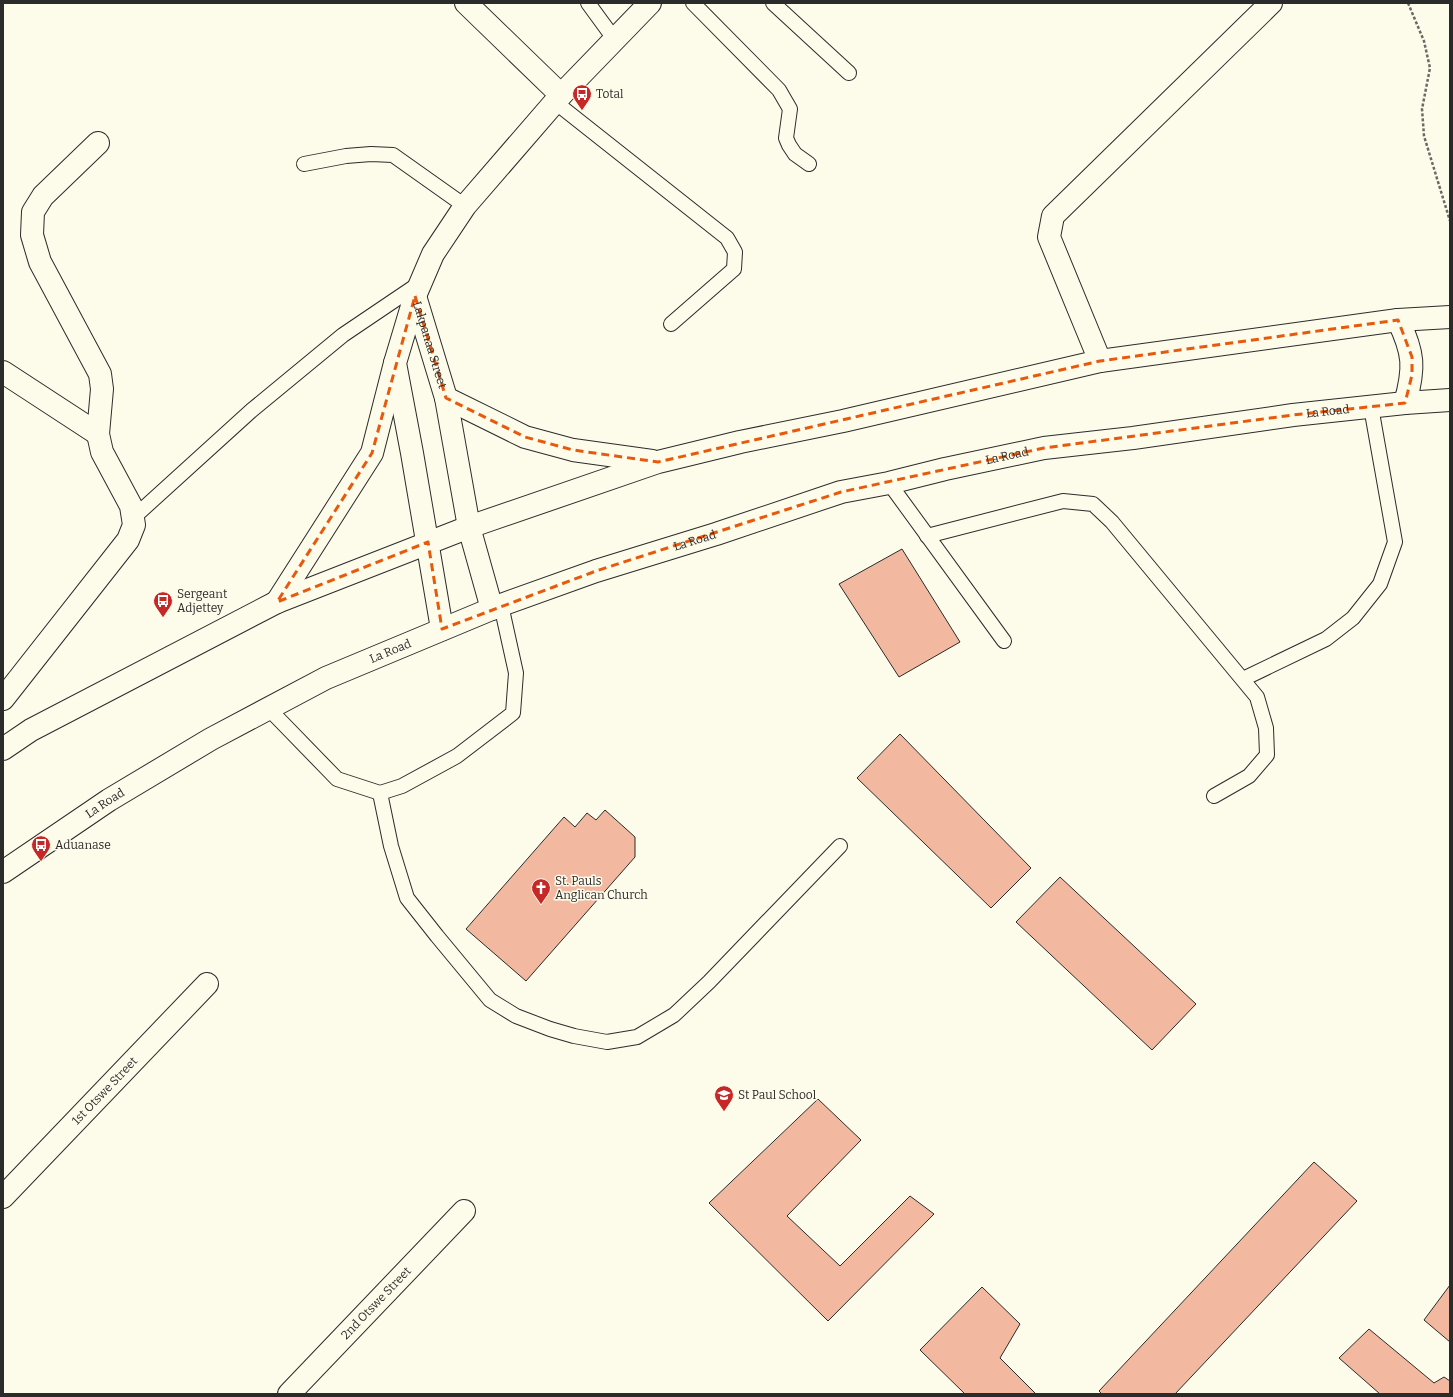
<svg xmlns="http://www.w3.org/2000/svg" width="1453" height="1397" viewBox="0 0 1453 1397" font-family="Bitter,serif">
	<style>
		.building { fill: #f2b8a0; stroke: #2b2b2b }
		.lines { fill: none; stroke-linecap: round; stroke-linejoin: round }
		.service-casing { stroke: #2b2b2b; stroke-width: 16 }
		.minor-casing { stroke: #2b2b2b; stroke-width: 24 }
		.tertiary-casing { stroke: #2b2b2b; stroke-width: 24 }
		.primary-casing { stroke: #2b2b2b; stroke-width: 24 }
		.path { stroke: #6a6964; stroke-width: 2.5; stroke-dasharray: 3 2; stroke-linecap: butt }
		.service { stroke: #fdfbea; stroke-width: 14 }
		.minor { stroke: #fdfbea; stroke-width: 22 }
		.tertiary { stroke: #fdfbea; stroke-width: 22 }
		.primary { stroke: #fdfbea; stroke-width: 22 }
		.marked { fill: none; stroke: #e8590c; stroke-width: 3; stroke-dasharray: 8 5; stroke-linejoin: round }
		.labels { text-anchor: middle; stroke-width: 3; stroke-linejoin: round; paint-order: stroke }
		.poi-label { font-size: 12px; fill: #2b2b2b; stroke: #fdfbea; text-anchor: start }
		.street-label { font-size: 12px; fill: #2b2b2b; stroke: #fdfbea }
	</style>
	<rect width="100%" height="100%" fill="#fdfbea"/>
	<g class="building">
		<polygon points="902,549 960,642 899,677 839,584"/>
		<polygon points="900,734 1031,868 991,908 857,778"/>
		<polygon points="605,810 635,837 635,857 526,981 466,929 564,817 575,827 587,813 596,820"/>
		<polygon points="1060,877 1196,1004 1152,1050 1016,922"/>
		<polygon points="818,1099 861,1140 787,1216 840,1266 910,1196 934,1214 828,1321 709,1203"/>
		<polygon points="1314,1162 1357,1201 1175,1394 1102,1394 1099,1391"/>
		<polygon points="1450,1285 1450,1342 1424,1320"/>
		<polygon points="982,1287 1020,1324 1000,1358 1036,1394 965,1394 920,1350"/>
		<polygon points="1369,1329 1434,1383 1444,1377 1450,1381 1450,1394 1380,1394 1339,1358"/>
	</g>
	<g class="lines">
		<defs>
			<g id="service">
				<polyline points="588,3 615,40"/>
				<polyline points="693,3 779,90 790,109 786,138 789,145 795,154 809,164"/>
				<polyline points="773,3 849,73"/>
				<polyline points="555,102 727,238 735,252 734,269 671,324"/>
				<polyline points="304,164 346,156 371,154 393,155 465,206"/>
				<polyline points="889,483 1004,641"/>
				<polyline points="133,518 252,410 343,335 420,283"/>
				<polyline points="927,536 1063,501 1093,504 1112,522 1257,697 1266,728 1267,755 1249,776 1214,796"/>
				<polyline points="1243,679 1326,639 1353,618 1380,584 1395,542 1371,407"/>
				<polyline points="268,708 337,779 380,793 402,786 457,756 513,713 516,673 501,605"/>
				<polyline points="380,793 391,846 407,898 437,936 490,1000 516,1016 550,1029 574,1036 607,1042 637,1037 674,1015 709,982 840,846"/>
			</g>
			<g id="minor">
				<polyline points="466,3 561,95"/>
				<polyline points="1100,361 1049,237 1053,216 1271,3"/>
				<polyline points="3,372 98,434"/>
				<polyline points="3,699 128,540 134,525 131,506 102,452 98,434 102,389 100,374 40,262 32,235 33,212 43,196 98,143"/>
				<path id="s1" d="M3 1197 207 984"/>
				<path id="s2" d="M289 1394 464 1211"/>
			</g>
			<g id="tertiary">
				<path id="s3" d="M415 296 446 398 469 527 492 609"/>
				<polyline points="442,629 412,453 395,363 415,296 433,254 465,206 561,95 650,3"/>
			</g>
			<g id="primary">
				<path d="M1398 320C1414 353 1415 368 1405 403"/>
				<polyline points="446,398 525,437 573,450 652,461"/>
				<polyline points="277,602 372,453 395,363"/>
				<polyline points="3,749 31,730 277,602 469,527 658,462 740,442 843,421 1100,361 1398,320 1450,317"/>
				<path id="s4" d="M3 872 109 800 211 739 326 678 501 605 596 571 716 534 841 492 889 483 945 469 1044 448 1133 438 1293 415 1405 403 1450 400"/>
			</g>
		</defs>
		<use href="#service" class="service-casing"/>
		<use href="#minor" class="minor-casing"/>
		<use href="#tertiary" class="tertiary-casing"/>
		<use href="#primary" class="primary-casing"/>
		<polyline class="path" points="1408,3 1424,41 1430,68 1422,109 1424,136 1450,221"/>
		<use href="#service" class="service"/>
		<use href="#minor" class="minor"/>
		<use href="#tertiary" class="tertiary"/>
		<use href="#primary" class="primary"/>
	</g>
	<path class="marked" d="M415 296 446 398 525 437 573 450 658 462 1100 361 1398 320 1412 357V375L1405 403 1293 415 1044 448 841 492 596 571 442 629 428 542 277 602 372 453Z"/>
	<defs>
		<symbol id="bus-pin" viewBox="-11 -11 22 30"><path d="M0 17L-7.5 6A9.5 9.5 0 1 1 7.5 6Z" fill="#c62828" stroke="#fdfbea"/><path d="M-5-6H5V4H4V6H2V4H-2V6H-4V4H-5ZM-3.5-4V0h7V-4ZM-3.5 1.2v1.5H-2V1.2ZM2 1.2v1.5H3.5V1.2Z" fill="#fff"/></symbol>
		<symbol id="church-pin" viewBox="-11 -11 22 30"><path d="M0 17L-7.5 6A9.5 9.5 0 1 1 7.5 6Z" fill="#c62828" stroke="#fdfbea"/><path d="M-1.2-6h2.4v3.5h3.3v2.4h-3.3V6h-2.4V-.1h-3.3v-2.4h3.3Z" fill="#fff"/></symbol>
		<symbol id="school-pin" viewBox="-11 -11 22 30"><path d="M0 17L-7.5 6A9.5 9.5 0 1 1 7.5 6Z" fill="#c62828" stroke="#fdfbea"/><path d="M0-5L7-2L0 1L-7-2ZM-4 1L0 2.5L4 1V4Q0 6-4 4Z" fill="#fff"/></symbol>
	</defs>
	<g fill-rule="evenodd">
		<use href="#bus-pin" x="571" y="83" width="22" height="30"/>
		<use href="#bus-pin" x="152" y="590" width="22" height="30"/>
		<use href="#bus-pin" x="30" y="834" width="22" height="30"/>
		<use href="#church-pin" x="530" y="877" width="22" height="30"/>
		<use href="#school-pin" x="713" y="1084" width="22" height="30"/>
	</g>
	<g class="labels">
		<g class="poi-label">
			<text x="596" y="98">Total</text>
			<text x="177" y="598">Sergeant<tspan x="177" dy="14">Adjettey</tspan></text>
			<text x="55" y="849">Aduanase</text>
			<text x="555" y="885">St. Pauls<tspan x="555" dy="14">Anglican Church</tspan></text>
			<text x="738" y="1099">St Paul School</text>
		</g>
		<g class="street-label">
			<text dy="4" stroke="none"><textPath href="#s3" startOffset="51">Lakpanaa Street</textPath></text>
			<text dy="4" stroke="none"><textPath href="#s4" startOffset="1419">La Road</textPath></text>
			<text dy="4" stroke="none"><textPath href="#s4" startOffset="1095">La Road</textPath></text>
			<text dy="4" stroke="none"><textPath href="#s4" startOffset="771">La Road</textPath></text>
			<text dy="4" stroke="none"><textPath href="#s4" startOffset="447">La Road</textPath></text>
			<text dy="4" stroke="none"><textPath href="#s4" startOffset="123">La Road</textPath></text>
			<text dy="4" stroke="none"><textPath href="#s1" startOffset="147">1st Otswe Street</textPath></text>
			<text dy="4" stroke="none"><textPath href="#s2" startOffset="126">2nd Otswe Street</textPath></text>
		</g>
	</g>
	<rect width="1453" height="1397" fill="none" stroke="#2b2b2b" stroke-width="8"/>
</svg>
